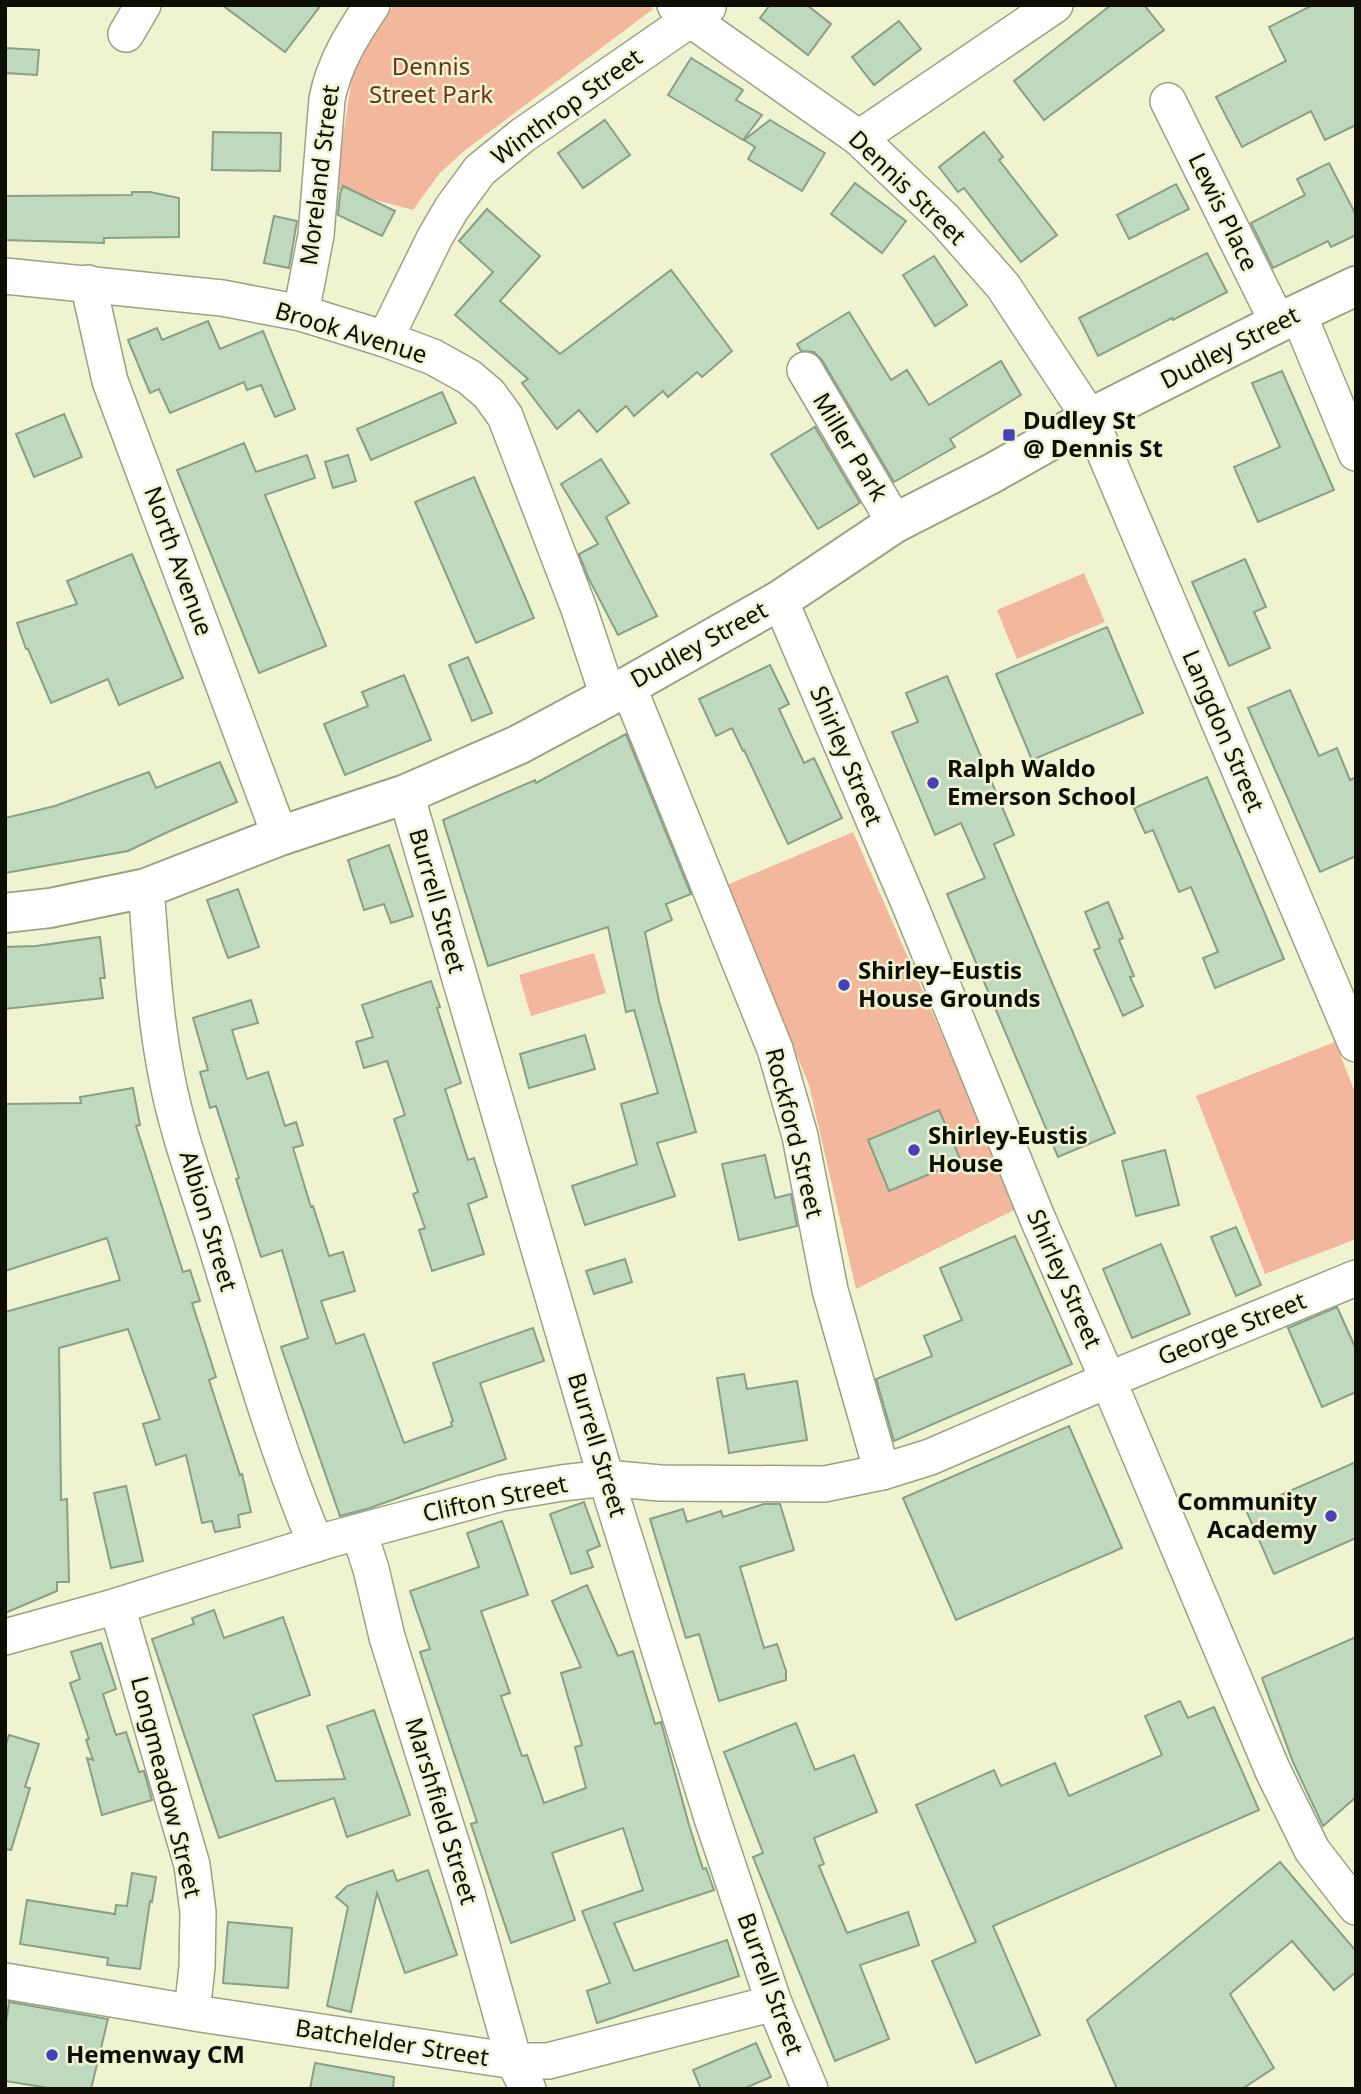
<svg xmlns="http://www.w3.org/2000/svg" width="1361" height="2094" viewBox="0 0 1361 2094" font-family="'Noto Sans',sans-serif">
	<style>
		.green { fill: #f2b79d }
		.building { fill: #bfd9bf; stroke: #87a087; stroke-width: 2 }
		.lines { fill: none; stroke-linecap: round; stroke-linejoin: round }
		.minor-casing { stroke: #9ea180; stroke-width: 38 }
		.major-casing { stroke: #9ea180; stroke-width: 42 }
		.minor { stroke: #fff; stroke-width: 35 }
		.major { stroke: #fff; stroke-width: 38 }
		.poi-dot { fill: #4542b8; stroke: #f0f3d0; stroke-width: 2.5 }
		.labels { text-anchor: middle; stroke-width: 5; stroke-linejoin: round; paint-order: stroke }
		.park-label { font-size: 24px; fill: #6b3317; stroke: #f0f3d0 }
		.street-label { font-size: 24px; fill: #0e0e04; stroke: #f0f3d0 }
		.poi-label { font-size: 24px; font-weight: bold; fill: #0e0e04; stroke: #f0f3d0; text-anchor: start }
	</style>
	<rect width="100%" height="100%" fill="#f0f3d0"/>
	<g class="green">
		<polygon points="394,5 649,5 653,9 464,151 440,173 413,210 335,189 353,71 363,46"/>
		<polygon points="1084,573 1105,622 1017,659 997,610"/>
		<polygon points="853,832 1018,1208 856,1289 809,1085 727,885"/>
		<polygon points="594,953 606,993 531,1016 519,975"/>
		<polygon points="1335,1042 1356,1095 1356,1239 1265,1274 1196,1096"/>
	</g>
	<g class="building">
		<polygon points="222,5 321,5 285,52"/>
		<polygon points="770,5 807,5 831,24 808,55 760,18"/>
		<polygon points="1111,5 1144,5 1164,30 1044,120 1014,81"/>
		<polygon points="1313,5 1356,5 1356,125 1325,140 1311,111 1242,147 1216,97 1286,61 1269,27"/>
		<polygon points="899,21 921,49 874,85 852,57"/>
		<polygon points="5,48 39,50 37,75 5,73"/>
		<polygon points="691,58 743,90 736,100 762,115 743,140 668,95"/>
		<polygon points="605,120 630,155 583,188 558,153"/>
		<polygon points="770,120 825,153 802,191 748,159 755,147 744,140"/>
		<polygon points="213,132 281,133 280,171 212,170"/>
		<polygon points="984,132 1003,157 999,160 1057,235 1021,262 964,188 958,192 939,167"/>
		<polygon points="1329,163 1356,215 1356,235 1331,247 1328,241 1273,268 1251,223 1305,195 1297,179"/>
		<polygon points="855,183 906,221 882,253 831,214"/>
		<polygon points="1176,184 1189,209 1129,239 1117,215"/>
		<polygon points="343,186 395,211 382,236 338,215 340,194"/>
		<polygon points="132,192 150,192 179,198 179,237 104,238 104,243 5,240 5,196 132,195"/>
		<polygon points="487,209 540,256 500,301 560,354 671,270 732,351 702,377 697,372 668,397 663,391 634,416 626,406 597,432 579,410 557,429 522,383 528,379 455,315 493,272 459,241"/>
		<polygon points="274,216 297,221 289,268 264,263"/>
		<polygon points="1207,253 1227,292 1173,320 1172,318 1098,356 1079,318"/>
		<polygon points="934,256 967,305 935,326 903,275"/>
		<polygon points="849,312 891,380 907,370 929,405 1001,361 1021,395 950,439 955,447 894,482 822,360 814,352 801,351 797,344"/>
		<polygon points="208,321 220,349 263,331 295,409 275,417 261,385 247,390 244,382 170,413 159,389 150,393 128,340 157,328 162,340"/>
		<polygon points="1282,371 1334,490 1258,522 1234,467 1280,447 1252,383"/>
		<polygon points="442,392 456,423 371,460 357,429"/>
		<polygon points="64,414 82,457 34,477 16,434"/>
		<polygon points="815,427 860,503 818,529 771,454"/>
		<polygon points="244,443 256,472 307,455 315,478 265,495 326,646 259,673 177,470"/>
		<polygon points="348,455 356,481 333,488 325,462"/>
		<polygon points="601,459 629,503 606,517 657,616 618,635 588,577 579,554 598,544 561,484"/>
		<polygon points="474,477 534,618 476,643 415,502"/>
		<polygon points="132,554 183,678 119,705 108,679 51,703 28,649 26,649 17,623 77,604 67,581"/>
		<polygon points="1245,559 1266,607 1254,612 1270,648 1229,666 1192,582"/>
		<polygon points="1107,627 1143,713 1032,760 996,674"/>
		<polygon points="468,657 492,713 472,721 449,665"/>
		<polygon points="770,665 789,704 779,709 804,763 814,758 842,818 788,844 744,750 743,751 732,728 716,736 699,699"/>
		<polygon points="404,675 431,740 345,775 324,724 368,706 362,692"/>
		<polygon points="947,676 1014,835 994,844 1115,1133 1058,1157 947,894 985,878 961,823 935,835 892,732 918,722 906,693"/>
		<polygon points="1290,690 1319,756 1337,748 1350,780 1356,777 1356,856 1320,872 1248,708"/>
		<polygon points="626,734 691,894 666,904 672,920 645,932 659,1001 696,1132 657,1143 675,1196 585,1225 572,1186 637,1164 621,1104 658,1093 634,1010 626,1012 608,927 488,966 443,820 535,780 536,783"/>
		<polygon points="220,762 237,802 172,830 128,851 5,873 5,818 55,806 149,772 156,788"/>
		<polygon points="1207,777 1284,959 1215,988 1203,958 1218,952 1191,887 1179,892 1153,830 1145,833 1134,808"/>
		<polygon points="389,845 413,916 391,923 384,904 364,910 348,860"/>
		<polygon points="238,889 259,947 228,958 207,900"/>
		<polygon points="1108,902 1123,938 1119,940 1134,976 1130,977 1143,1006 1123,1016 1094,950 1100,948 1085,912"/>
		<polygon points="100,937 105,978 100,978 103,998 5,1009 5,947 36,946"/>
		<polygon points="431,981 440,1007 437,1008 461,1083 445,1089 468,1160 474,1158 487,1197 468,1204 484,1254 432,1271 419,1230 425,1228 413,1194 418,1192 394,1119 405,1115 387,1061 364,1068 356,1042 373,1037 362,1005"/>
		<polygon points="251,1000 258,1023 232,1030 247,1079 268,1072 285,1126 296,1122 303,1145 293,1148 311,1207 313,1206 329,1256 343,1252 355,1291 321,1301 336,1344 364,1334 404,1443 452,1426 451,1422 453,1421 433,1363 533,1328 544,1361 480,1383 506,1459 370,1508 340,1516 281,1347 308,1338 282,1250 261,1257 236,1179 239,1178 216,1106 210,1108 200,1072 208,1070 193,1018"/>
		<polygon points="585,1035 595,1069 529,1088 520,1054"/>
		<polygon points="133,1088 140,1125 136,1126 183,1272 190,1270 200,1301 192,1303 216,1377 209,1380 240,1475 242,1474 251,1512 238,1515 240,1527 215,1532 212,1521 202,1523 186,1455 156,1465 143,1424 160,1419 128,1329 59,1348 61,1494 61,1500 67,1499 69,1582 57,1582 57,1591 5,1613 5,1312 120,1280 107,1238 5,1271 5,1104 81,1103 80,1097"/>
		<polygon points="939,1110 961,1161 889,1191 868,1140"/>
		<polygon points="1165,1150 1179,1205 1136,1216 1122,1161"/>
		<polygon points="765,1155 775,1198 791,1194 797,1226 739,1240 722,1164"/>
		<polygon points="1236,1227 1261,1285 1236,1296 1211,1237"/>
		<polygon points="1015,1236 1072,1364 894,1441 876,1379 932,1356 924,1336 962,1320 940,1268"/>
		<polygon points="1161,1244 1190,1314 1132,1338 1103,1269"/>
		<polygon points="625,1259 632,1282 594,1294 586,1271"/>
		<polygon points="1337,1307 1356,1349 1356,1392 1322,1407 1288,1328"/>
		<polygon points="744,1374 747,1389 797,1381 807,1440 729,1453 717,1378"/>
		<polygon points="1069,1426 1122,1548 956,1620 903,1498"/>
		<polygon points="1356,1462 1356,1538 1274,1574 1246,1510"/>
		<polygon points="126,1486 143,1561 111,1568 94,1493"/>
		<polygon points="584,1502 600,1546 587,1551 593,1567 571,1574 550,1514"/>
		<polygon points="764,1504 780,1504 794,1550 740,1567 764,1648 777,1644 786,1671 786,1680 719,1701 699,1634 686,1638 650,1519 683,1509 687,1522 721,1511 723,1517"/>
		<polygon points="502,1521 528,1595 481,1611 510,1693 501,1696 522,1756 527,1755 544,1803 586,1788 575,1747 582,1745 561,1673 581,1667 552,1601 587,1585 618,1656 633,1651 655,1724 661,1722 689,1825 703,1869 706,1868 714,1890 614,1923 634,1971 727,1940 739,1976 597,2023 587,1991 610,1983 582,1911 643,1890 623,1828 552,1853 575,1920 511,1943 471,1824 477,1822 420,1652 430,1649 410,1591 479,1567 467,1533"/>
		<polygon points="214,1610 224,1638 283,1617 310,1695 253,1715 276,1781 345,1779 327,1726 374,1710 410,1815 347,1837 334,1798 219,1838 152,1639 194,1624 192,1618"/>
		<polygon points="1356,1637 1356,1797 1323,1826 1293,1762 1262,1678"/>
		<polygon points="101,1643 116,1689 103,1694 116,1735 126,1732 139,1772 144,1771 152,1800 102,1815 87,1758 93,1760 86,1740 89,1739 70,1683 80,1679 71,1652"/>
		<polygon points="1180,1701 1188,1718 1214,1707 1259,1810 993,1926 1040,2035 976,2063 932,1961 976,1942 916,1805 994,1770 1001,1786 1055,1763 1069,1796 1162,1755 1145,1716"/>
		<polygon points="796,1723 815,1770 854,1755 877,1812 814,1838 824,1864 819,1866 847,1933 908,1912 919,1945 860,1965 889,2039 835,2061 753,1857 763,1853 724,1752"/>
		<polygon points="9,1735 39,1744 25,1787 30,1788 11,1850 5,1849 5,1747"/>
		<polygon points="1280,1862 1356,1951 1356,1972 1334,1990 1292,1941 1230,1994 1274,2068 1242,2089 1117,2089 1087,2020"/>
		<polygon points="393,1870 397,1881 428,1870 457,1955 405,1973 377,1893 351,2012 327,2006 348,1907 336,1897 347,1886"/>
		<polygon points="132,1873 156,1877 152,1902 150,1901 140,1969 107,1965 108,1958 20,1944 27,1900 115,1914 116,1905 127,1906"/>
		<polygon points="228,1922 292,1928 288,1988 223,1983"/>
		<polygon points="9,2002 108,2019 91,2089 55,2089 5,2081 5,2029"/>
		<polygon points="756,2043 771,2077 743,2089 701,2089 693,2070"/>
		<polygon points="315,2063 394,2077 393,2089 310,2089"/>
	</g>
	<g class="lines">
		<defs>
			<g id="minor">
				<polyline points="675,5 690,19 859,138 944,219 1003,286 1090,418 1356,1044"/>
				<polyline points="126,34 143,5"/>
				<polyline points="1168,101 1278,323"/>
				<polyline points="859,138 1055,5"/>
				<polyline points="5,276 222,298 301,313 385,339 433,357 469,377 489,394 505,416 579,609 608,696"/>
				<polyline points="88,283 110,381 280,836"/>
				<path d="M301 313 316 235 327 99C334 63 352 35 372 5"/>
				<polyline points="1298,313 1356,453"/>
				<polyline points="385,339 435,237 452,208 480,170 523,135 708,7"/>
				<polyline points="805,370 895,523"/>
				<polyline points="780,600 909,903 1037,1217 1108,1380 1273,1771 1312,1850 1356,1907"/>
				<polyline points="628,686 775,1049 800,1136 830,1290 882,1472"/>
				<polyline points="406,794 606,1478 712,1818 774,2003 810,2089"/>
				<path d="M146 888C151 949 154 1012 166 1073 177 1134 200 1192 218 1252 248 1350 276 1450 316 1544"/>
				<polyline points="359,1532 371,1569 387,1637 467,1893 514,2061 528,2089"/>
				<polyline points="117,1606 192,1865 198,1912 197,1967 192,2012"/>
				<polyline points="5,1637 117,1606 332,1539 502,1493 562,1483 606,1478 660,1483 825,1484 882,1472 930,1457 1108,1380 1356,1278"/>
				<polyline points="5,1981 201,2014 514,2061 548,2061 774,2003"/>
			</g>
			<polyline id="major" points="5,913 50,908 146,888 280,836 406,794 518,745 628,686 780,600 895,523 991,474 1090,418 1278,323 1356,286"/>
		</defs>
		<use href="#minor" class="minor-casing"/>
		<use href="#major" class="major-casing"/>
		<use href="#minor" class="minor"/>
		<use href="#major" class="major"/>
	</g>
	<g class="poi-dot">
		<rect x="1002" y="428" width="14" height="14" rx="3.5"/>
		<circle cx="933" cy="783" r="7"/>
		<circle cx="844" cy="985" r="7"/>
		<circle cx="914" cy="1150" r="7"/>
		<circle cx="1331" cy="1516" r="7"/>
		<circle cx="52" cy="2055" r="7"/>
	</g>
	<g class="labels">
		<g class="park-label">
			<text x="431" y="75">Dennis<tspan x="431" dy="28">Street Park</tspan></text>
		</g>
		<g class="street-label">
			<text transform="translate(567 107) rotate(-36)" y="8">Winthrop Street</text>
			<text transform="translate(320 175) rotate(-83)" y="8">Moreland Street</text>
			<text transform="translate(907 188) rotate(44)" y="8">Dennis Street</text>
			<text transform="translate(1223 212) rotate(64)" y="8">Lewis Place</text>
			<text transform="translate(351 333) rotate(17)" y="8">Brook Avenue</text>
			<text transform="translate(1230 348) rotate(-27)" y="8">Dudley Street</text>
			<text transform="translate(850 447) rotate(59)" y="8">Miller Park</text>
			<text transform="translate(178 561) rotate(70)" y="8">North Avenue</text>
			<text transform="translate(699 645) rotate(-29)" y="8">Dudley Street</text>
			<text transform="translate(1223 731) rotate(67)" y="8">Langdon Street</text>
			<text transform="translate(846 756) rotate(67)" y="8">Shirley Street</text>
			<text transform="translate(437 901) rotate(74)" y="8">Burrell Street</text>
			<text transform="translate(794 1133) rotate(76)" y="8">Rockford Street</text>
			<text transform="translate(208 1221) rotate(73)" y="8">Albion Street</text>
			<text transform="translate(1064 1279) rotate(66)" y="8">Shirley Street</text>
			<text transform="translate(1232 1329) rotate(-22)" y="8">George Street</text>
			<text transform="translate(597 1445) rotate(73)" y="8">Burrell Street</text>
			<text transform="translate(495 1499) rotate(-12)" y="8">Clifton Street</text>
			<text transform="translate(166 1787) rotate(76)" y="8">Longmeadow Street</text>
			<text transform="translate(441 1811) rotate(73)" y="8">Marshfield Street</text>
			<text transform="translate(770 1984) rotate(70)" y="8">Burrell Street</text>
			<text transform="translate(392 2043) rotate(9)" y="8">Batchelder Street</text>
		</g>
		<g class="poi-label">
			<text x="1023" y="429">Dudley St<tspan x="1023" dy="28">@ Dennis St</tspan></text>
			<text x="947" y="777">Ralph Waldo<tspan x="947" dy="28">Emerson School</tspan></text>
			<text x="858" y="979">Shirley–Eustis<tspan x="858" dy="28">House Grounds</tspan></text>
			<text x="928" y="1144">Shirley-Eustis<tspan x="928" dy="28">House</tspan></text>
			<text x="1317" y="1510" text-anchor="end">Community<tspan x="1317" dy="28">Academy</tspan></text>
			<text x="66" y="2063">Hemenway CM</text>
		</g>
	</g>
	<rect width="1361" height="2094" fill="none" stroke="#0e0e04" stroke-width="14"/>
</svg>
